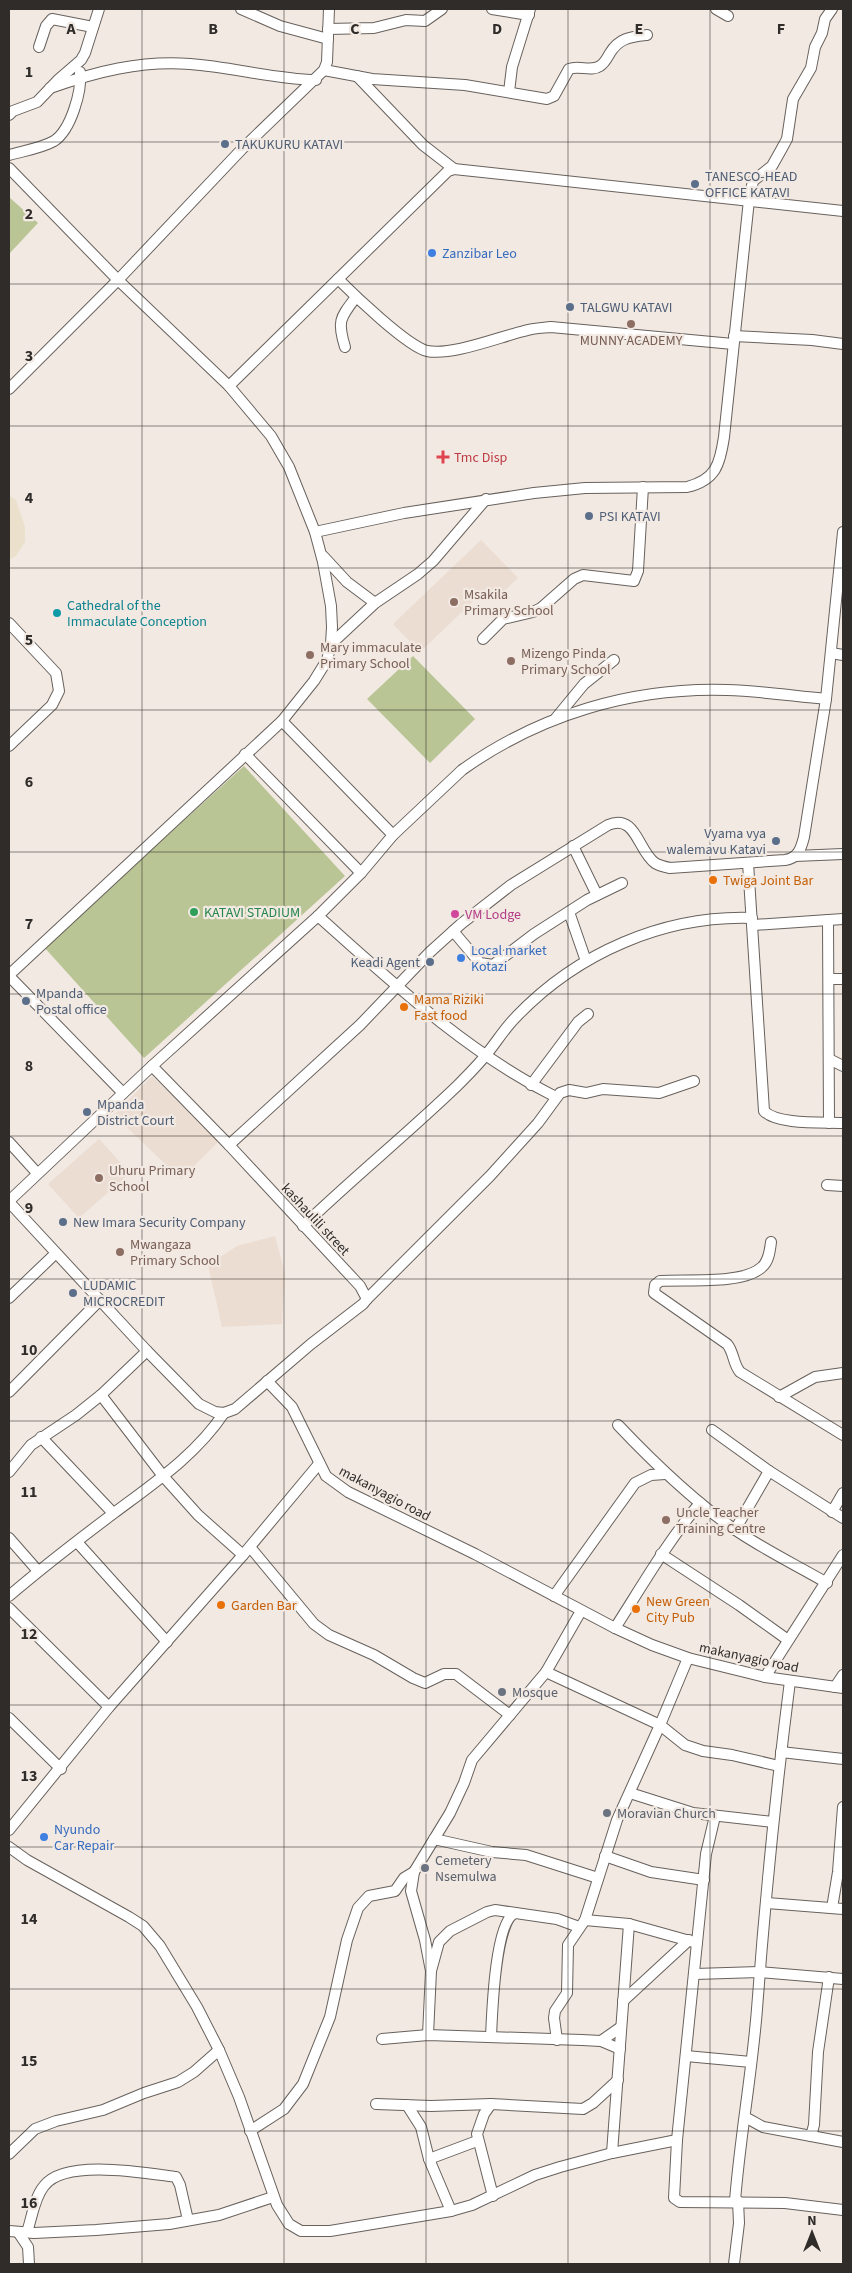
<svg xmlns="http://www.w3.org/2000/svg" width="852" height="2273" viewBox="0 0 852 2273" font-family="'Source Sans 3',sans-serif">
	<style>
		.built { fill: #ecddd2 }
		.medical { fill: #eae0cb }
		.green { fill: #b9c594 }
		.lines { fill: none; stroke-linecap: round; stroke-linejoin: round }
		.minor-casing { stroke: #68615c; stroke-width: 12 }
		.minor { stroke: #fff; stroke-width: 10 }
		.grid { fill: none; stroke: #2f2c2a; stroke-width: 1; stroke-opacity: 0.55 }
		.service-dot { fill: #5c6f8a; stroke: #f2e9e3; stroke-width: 2 }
		.shop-dot { fill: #3f7fe0; stroke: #f2e9e3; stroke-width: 2 }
		.education-dot { fill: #8d6e63; stroke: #f2e9e3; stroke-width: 2 }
		.health-dot { fill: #e0444e; stroke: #f2e9e3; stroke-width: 2 }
		.culture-dot { fill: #0f9aa8; stroke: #f2e9e3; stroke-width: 2 }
		.food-dot { fill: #e8710a; stroke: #f2e9e3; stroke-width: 2 }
		.leisure-dot { fill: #2e9e5b; stroke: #f2e9e3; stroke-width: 2 }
		.hotel-dot { fill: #d1479c; stroke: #f2e9e3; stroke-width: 2 }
		.worship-dot { fill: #6b7280; stroke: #f2e9e3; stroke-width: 2 }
		.labels { text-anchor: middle; stroke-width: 4.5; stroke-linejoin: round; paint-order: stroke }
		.service-label { font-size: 14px; fill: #4e5e75; stroke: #f2e9e3; text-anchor: start }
		.shop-label { font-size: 14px; fill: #366cbe; stroke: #f2e9e3; text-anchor: start }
		.education-label { font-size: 14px; fill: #785e54; stroke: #f2e9e3; text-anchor: start }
		.health-label { font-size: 14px; fill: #be3a42; stroke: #f2e9e3; text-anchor: start }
		.culture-label { font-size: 14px; fill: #0d838f; stroke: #f2e9e3; text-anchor: start }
		.food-label { font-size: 14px; fill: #c56008; stroke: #f2e9e3; text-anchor: start }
		.leisure-label { font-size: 14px; fill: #27864d; stroke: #f2e9e3; text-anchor: start }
		.hotel-label { font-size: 14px; fill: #b23c85; stroke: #f2e9e3; text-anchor: start }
		.street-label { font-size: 14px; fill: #2f2c2a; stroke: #f2e9e3 }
		.worship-label { font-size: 14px; fill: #5b616d; stroke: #f2e9e3; text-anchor: start }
		.grid-label { font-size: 16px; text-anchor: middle; font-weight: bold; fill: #2f2c2a; stroke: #f2e9e3; stroke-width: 4.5; stroke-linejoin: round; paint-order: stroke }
	</style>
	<rect width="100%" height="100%" fill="#f2e9e3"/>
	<g class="built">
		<polygon points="481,540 518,578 496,599 486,589 420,652 393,624"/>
		<polygon points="152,1076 219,1141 181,1179 114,1115"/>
		<polygon points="99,1139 130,1173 79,1218 48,1184"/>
		<polygon points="275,1236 285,1273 282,1324 222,1327 208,1265 237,1246"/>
	</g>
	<polygon class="medical" points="9,495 16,500 25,527 25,542 16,556 9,560"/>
	<g class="green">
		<polygon points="9,197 38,223 9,254"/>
		<polygon points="413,656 475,719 430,763 367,699"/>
		<polygon points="244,766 345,876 144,1058 44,947"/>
	</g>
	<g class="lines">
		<defs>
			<g id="minor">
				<polyline points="241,9 280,26 328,39"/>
				<polyline points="492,9 529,15"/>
				<polyline points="716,9 728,16"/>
				<polyline points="328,29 374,28 406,20 425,21 442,9"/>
				<polyline points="39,47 46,26 52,19 93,27"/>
				<path d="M324 70 372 79 465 85 547 99 554 96 569 69C579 65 591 72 600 66 605 63 607 58 610 53 619 38 630 37 647 35"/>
				<polyline points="357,76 423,145 454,169"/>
				<path d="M50 88C95 72 141 60 190 64 232 67 273 79 316 80"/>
				<polyline points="509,92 512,67 530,9"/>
				<polyline points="9,115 13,111 37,102 59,79 81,60 85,53 99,9"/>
				<path d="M9 155C23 151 42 148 54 141 71 130 82 91 80 72"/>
				<polyline points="9,168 118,280 229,386 271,436 289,467 315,532 323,562 331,606 332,627 331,644 327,660 314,681 282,721 9,975"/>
				<path d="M338 279C354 295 407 346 427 351 452 356 499 337 524 331 533 328 542 328 551 327L733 344"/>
				<polyline points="734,336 812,340 843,344"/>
				<path d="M345 347C337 321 340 318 356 297"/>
				<polyline points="229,386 448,171 454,169 843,211"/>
				<polyline points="9,389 118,280 242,149 324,70 327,62 329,9"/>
				<path d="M315 532 404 513 534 493 585 488 687 487C716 480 720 464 724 437L749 200 753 181 772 166 781 150 787 139 793 99 811 68 815 47 822 33 825 19 832 9"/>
				<polyline points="323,556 347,582 375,603"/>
				<polyline points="9,623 56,673 59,691 52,705 9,746"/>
				<polyline points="483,639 503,619 533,612 541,608 574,579 583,575 634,581 638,571 643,487"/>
				<polyline points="331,644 375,603 418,574 433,561 486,499"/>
				<polyline points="831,653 843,655"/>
				<polyline points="556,718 584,684 614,660"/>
				<polyline points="282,721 393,835"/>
				<polyline points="245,754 361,873"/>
				<polyline points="573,846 597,895"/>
				<polyline points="795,856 843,854"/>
				<path d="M748 863 764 1111C777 1125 823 1122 843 1123"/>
				<polyline points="569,912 586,961"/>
				<path d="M318 916C392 982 466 1052 556 1097"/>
				<polyline points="828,920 829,1123"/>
				<polyline points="753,925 843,919"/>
				<polyline points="453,931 480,963 493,965 534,934 587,900 622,883"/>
				<polyline points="9,976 123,1093"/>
				<polyline points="829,979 843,979"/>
				<polyline points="829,1059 843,1066"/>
				<polyline points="531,1085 578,1022 588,1014"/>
				<polyline points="9,1142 37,1173"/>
				<path d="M229 1145 360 1025 430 952 461 924 511 885 608 825C636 813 638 851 655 863 660 866 665 867 670 868L785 860C798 858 801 849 804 837L826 699 843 532"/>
				<polyline points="827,1185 843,1186"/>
				<path d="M9 1201 152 1066 318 916 361 873 393 835 462 770C539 715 632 687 727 690 760 691 793 696 826 699"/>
				<polyline points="9,1202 147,1351 199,1404 215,1412 224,1413 235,1409 311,1344 363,1304 367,1299 360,1286 229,1145 152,1066"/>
				<path d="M303 1226C353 1178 407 1134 457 1086 467 1076 477 1066 485 1056 496 1043 504 1029 516 1017 577 953 664 915 752 918"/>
				<path d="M771 1242C770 1250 769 1261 762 1267 743 1285 686 1279 660 1281L655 1285 654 1293 727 1344C734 1352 733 1364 740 1372L843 1435"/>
				<polyline points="9,1298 55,1254"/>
				<polyline points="367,1299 490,1176 538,1123 560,1093 569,1090 586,1093 603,1089 659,1093 694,1081"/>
				<polyline points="267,1381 292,1407 326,1476 348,1492 475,1554 615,1628 652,1645 688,1658 765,1677 843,1688"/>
				<polyline points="9,1392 100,1300"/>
				<polyline points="101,1395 163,1476 198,1515 243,1555"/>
				<polyline points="779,1397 815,1377 843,1373"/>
				<path d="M618 1425C654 1463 691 1499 734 1529 763 1549 796 1565 827 1583"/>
				<polyline points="712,1430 769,1471 843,1518"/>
				<polyline points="41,1437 113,1513"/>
				<polyline points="9,1472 31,1445 76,1415 101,1395 147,1351"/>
				<polyline points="832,1512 843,1493"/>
				<polyline points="735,1530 769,1471"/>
				<polyline points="9,1538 38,1571"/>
				<polyline points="77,1542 167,1642"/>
				<polyline points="250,1547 314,1624 329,1635 374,1655 413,1678 425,1683 444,1674 456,1674 510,1715"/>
				<polyline points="661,1554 739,1605 788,1640"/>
				<path d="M9 1596C43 1567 78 1540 114 1513 154 1483 196 1455 224 1413"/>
				<polyline points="554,1596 635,1483 651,1475 665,1474"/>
				<polyline points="9,1608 109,1707"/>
				<path d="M615 1628C642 1586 667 1542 700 1503"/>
				<polyline points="546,1672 660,1725 685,1745 703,1751 732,1755 779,1766"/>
				<polyline points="765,1677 843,1555"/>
				<polyline points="835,1687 843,1675"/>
				<polyline points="9,1718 61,1769"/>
				<polyline points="781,1752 843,1759"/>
				<polyline points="630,1793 693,1813 773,1822"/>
				<polyline points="715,1816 706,1854 677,2140 674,2198 680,2202 785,2203 843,2210"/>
				<polyline points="9,1830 109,1707 243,1555 318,1465"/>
				<polyline points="434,1839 492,1852 526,1855 598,1878"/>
				<polyline points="9,1847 27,1860 129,1917 143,1926 160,1946 197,2007 219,2050 239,2097 277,2205 289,2224 301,2231 330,2231 451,2211 472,2205 535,2175 560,2167 612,2153 677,2140"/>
				<polyline points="605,1856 651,1872 704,1880"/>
				<polyline points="767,1903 843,1909"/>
				<polyline points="832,1908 838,1872 843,1807"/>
				<polyline points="585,1920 629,1924 697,1943"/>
				<polyline points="431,1971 425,1940 411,1891 414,1872 450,1813 464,1783 472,1760 546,1672 581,1611"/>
				<polyline points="695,1974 759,1972 843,1979"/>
				<polyline points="623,2001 689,1940"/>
				<polyline points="428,2035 431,1971 439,1942 450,1931 487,1912 495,1910 557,1919 579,1927"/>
				<path d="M491 2037C492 2015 495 1921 515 1913"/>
				<polyline points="382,2039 428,2035 582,2040 601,2041 620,2049"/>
				<polyline points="557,2040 554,2018 555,2011 567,1993 568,1945 585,1920 617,1820 660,1725 688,1658"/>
				<polyline points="601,2041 621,2027"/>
				<polyline points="686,2056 751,2062"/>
				<polyline points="376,2104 431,2106 491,2104 583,2109 593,2103 618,2080"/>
				<polyline points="491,2104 484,2114 477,2134 493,2196"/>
				<polyline points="407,2105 421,2127 429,2159 451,2211"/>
				<polyline points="745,2117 763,2127 843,2142"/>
				<polyline points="250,2131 284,2109 303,2084 330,2017 347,1940 358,1908 369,1896 395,1891 404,1878 414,1872"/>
				<polyline points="811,2136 814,2125 818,2052 829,1977"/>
				<polyline points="612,2153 629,1924"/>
				<polyline points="9,2154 35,2129 56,2121 103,2110 144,2093 178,2082 194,2072 219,2050"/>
				<polyline points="429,2159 477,2141"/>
				<path d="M735 2201C740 2137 752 2073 757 2009 765 1899 776 1790 790 1681"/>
				<polyline points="9,2231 34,2233 96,2230 169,2224 219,2215 273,2197"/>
				<polyline points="18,2232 28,2247 29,2264"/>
				<path d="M27 2232C32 2218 34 2198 44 2186 64 2158 146 2173 176 2177L180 2185 188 2220"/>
				<polyline points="734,2264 739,2223 738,2201"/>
			</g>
		</defs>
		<use href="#minor" class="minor-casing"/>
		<use href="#minor" class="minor"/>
	</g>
	<path class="grid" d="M142 9V2264M284 9V2264M426 9V2264M568 9V2264M710 9V2264M9 142H843M9 284H843M9 426H843M9 568H843M9 710H843M9 852H843M9 994H843M9 1136H843M9 1279H843M9 1421H843M9 1563H843M9 1705H843M9 1847H843M9 1989H843M9 2131H843"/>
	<g class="service-dot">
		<circle cx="225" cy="144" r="5"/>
		<circle cx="695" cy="184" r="5"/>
		<circle cx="570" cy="307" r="5"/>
		<circle cx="589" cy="516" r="5"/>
		<circle cx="776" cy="841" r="5"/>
		<circle cx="430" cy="962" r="5"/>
		<circle cx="26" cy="1001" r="5"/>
		<circle cx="87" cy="1112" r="5"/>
		<circle cx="63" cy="1222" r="5"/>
		<circle cx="73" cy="1293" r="5"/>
	</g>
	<g class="shop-dot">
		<circle cx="432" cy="253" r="5"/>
		<circle cx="461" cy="958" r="5"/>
		<circle cx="44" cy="1837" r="5"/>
	</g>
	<g class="education-dot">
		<circle cx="631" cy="324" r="5"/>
		<circle cx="454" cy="602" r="5"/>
		<circle cx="310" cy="655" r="5"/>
		<circle cx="511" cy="661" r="5"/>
		<circle cx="99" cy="1178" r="5"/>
		<circle cx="120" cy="1252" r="5"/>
		<circle cx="666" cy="1520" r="5"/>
	</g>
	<path class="health-dot" d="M440.5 449.5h5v5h5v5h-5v5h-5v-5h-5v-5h5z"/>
	<circle class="culture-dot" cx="57" cy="613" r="5"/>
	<g class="food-dot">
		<circle cx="713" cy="880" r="5"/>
		<circle cx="404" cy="1007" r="5"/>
		<circle cx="221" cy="1605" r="5"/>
		<circle cx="636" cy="1609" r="5"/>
	</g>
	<circle class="leisure-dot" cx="194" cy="912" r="5"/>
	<circle class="hotel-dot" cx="455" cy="914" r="5"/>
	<g class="worship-dot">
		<circle cx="502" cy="1692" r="5"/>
		<circle cx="607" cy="1813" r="5"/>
		<circle cx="425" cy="1868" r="5"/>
	</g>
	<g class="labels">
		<g class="service-label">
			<text x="235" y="149">TAKUKURU KATAVI</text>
			<text x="705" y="181">TANESCO-HEAD<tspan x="705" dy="16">OFFICE KATAVI</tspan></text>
			<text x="580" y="312">TALGWU KATAVI</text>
			<text x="599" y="521">PSI KATAVI</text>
			<text x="766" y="838" text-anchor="end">Vyama vya<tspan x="766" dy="16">walemavu Katavi</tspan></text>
			<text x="420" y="967" text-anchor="end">Keadi Agent</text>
			<text x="36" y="998">Mpanda<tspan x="36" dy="16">Postal office</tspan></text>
			<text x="97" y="1109">Mpanda<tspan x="97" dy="16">District Court</tspan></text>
			<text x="73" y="1227">New Imara Security Company</text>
			<text x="83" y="1290">LUDAMIC<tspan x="83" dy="16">MICROCREDIT</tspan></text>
		</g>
		<g class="shop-label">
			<text x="442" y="258">Zanzibar Leo</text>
			<text x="471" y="955">Local market<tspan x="471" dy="16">Kotazi</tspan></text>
			<text x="54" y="1834">Nyundo<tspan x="54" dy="16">Car Repair</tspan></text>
		</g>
		<g class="education-label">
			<text x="631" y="345" text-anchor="middle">MUNNY ACADEMY</text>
			<text x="464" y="599">Msakila<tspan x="464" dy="16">Primary School</tspan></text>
			<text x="320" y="652">Mary immaculate<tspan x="320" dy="16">Primary School</tspan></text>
			<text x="521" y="658">Mizengo Pinda<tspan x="521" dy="16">Primary School</tspan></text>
			<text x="109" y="1175">Uhuru Primary<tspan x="109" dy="16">School</tspan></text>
			<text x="130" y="1249">Mwangaza<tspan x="130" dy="16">Primary School</tspan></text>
			<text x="676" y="1517">Uncle Teacher<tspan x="676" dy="16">Training Centre</tspan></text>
		</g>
		<g class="health-label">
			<text x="454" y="462">Tmc Disp</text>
		</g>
		<g class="culture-label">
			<text x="67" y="610">Cathedral of the<tspan x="67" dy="16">Immaculate Conception</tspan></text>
		</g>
		<g class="food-label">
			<text x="723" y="885">Twiga Joint Bar</text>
			<text x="414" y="1004">Mama Riziki<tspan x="414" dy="16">Fast food</tspan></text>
			<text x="646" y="1606">New Green<tspan x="646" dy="16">City Pub</tspan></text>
			<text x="231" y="1610">Garden Bar</text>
		</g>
		<g class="leisure-label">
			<text x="204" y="917">KATAVI STADIUM</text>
		</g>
		<g class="hotel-label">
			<text x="465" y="919">VM Lodge</text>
		</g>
		<g class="street-label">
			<text transform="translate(316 1219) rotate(47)" y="5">kashaulili street</text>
			<text transform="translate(385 1493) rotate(28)" y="5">makanyagio road</text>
			<text transform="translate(749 1657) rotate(12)" y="5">makanyagio road</text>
		</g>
		<g class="worship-label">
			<text x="512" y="1697">Mosque</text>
			<text x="617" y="1818">Moravian Church</text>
			<text x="435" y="1865">Cemetery<tspan x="435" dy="16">Nsemulwa</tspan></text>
		</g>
	</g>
	<g class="grid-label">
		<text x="71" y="34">A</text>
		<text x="213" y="34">B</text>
		<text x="355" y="34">C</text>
		<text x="497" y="34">D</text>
		<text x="639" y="34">E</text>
		<text x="781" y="34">F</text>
		<text x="29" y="77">1</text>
		<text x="29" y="219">2</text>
		<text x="29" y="361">3</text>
		<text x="29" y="503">4</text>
		<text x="29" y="645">5</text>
		<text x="29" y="787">6</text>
		<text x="29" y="929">7</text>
		<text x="29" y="1071">8</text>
		<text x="29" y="1213">9</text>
		<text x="29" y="1355">10</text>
		<text x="29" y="1497">11</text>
		<text x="29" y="1639">12</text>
		<text x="29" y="1781">13</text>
		<text x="29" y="1924">14</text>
		<text x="29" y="2066">15</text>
		<text x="29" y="2208">16</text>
	</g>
	<rect width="852" height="2273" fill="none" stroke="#2f2c2a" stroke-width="20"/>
	<g transform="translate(812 2233)" stroke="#f2e9e3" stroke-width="4" paint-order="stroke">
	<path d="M0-4L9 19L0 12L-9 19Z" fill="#2f2c2a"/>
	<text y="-8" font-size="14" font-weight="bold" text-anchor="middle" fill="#2f2c2a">N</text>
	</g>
</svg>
